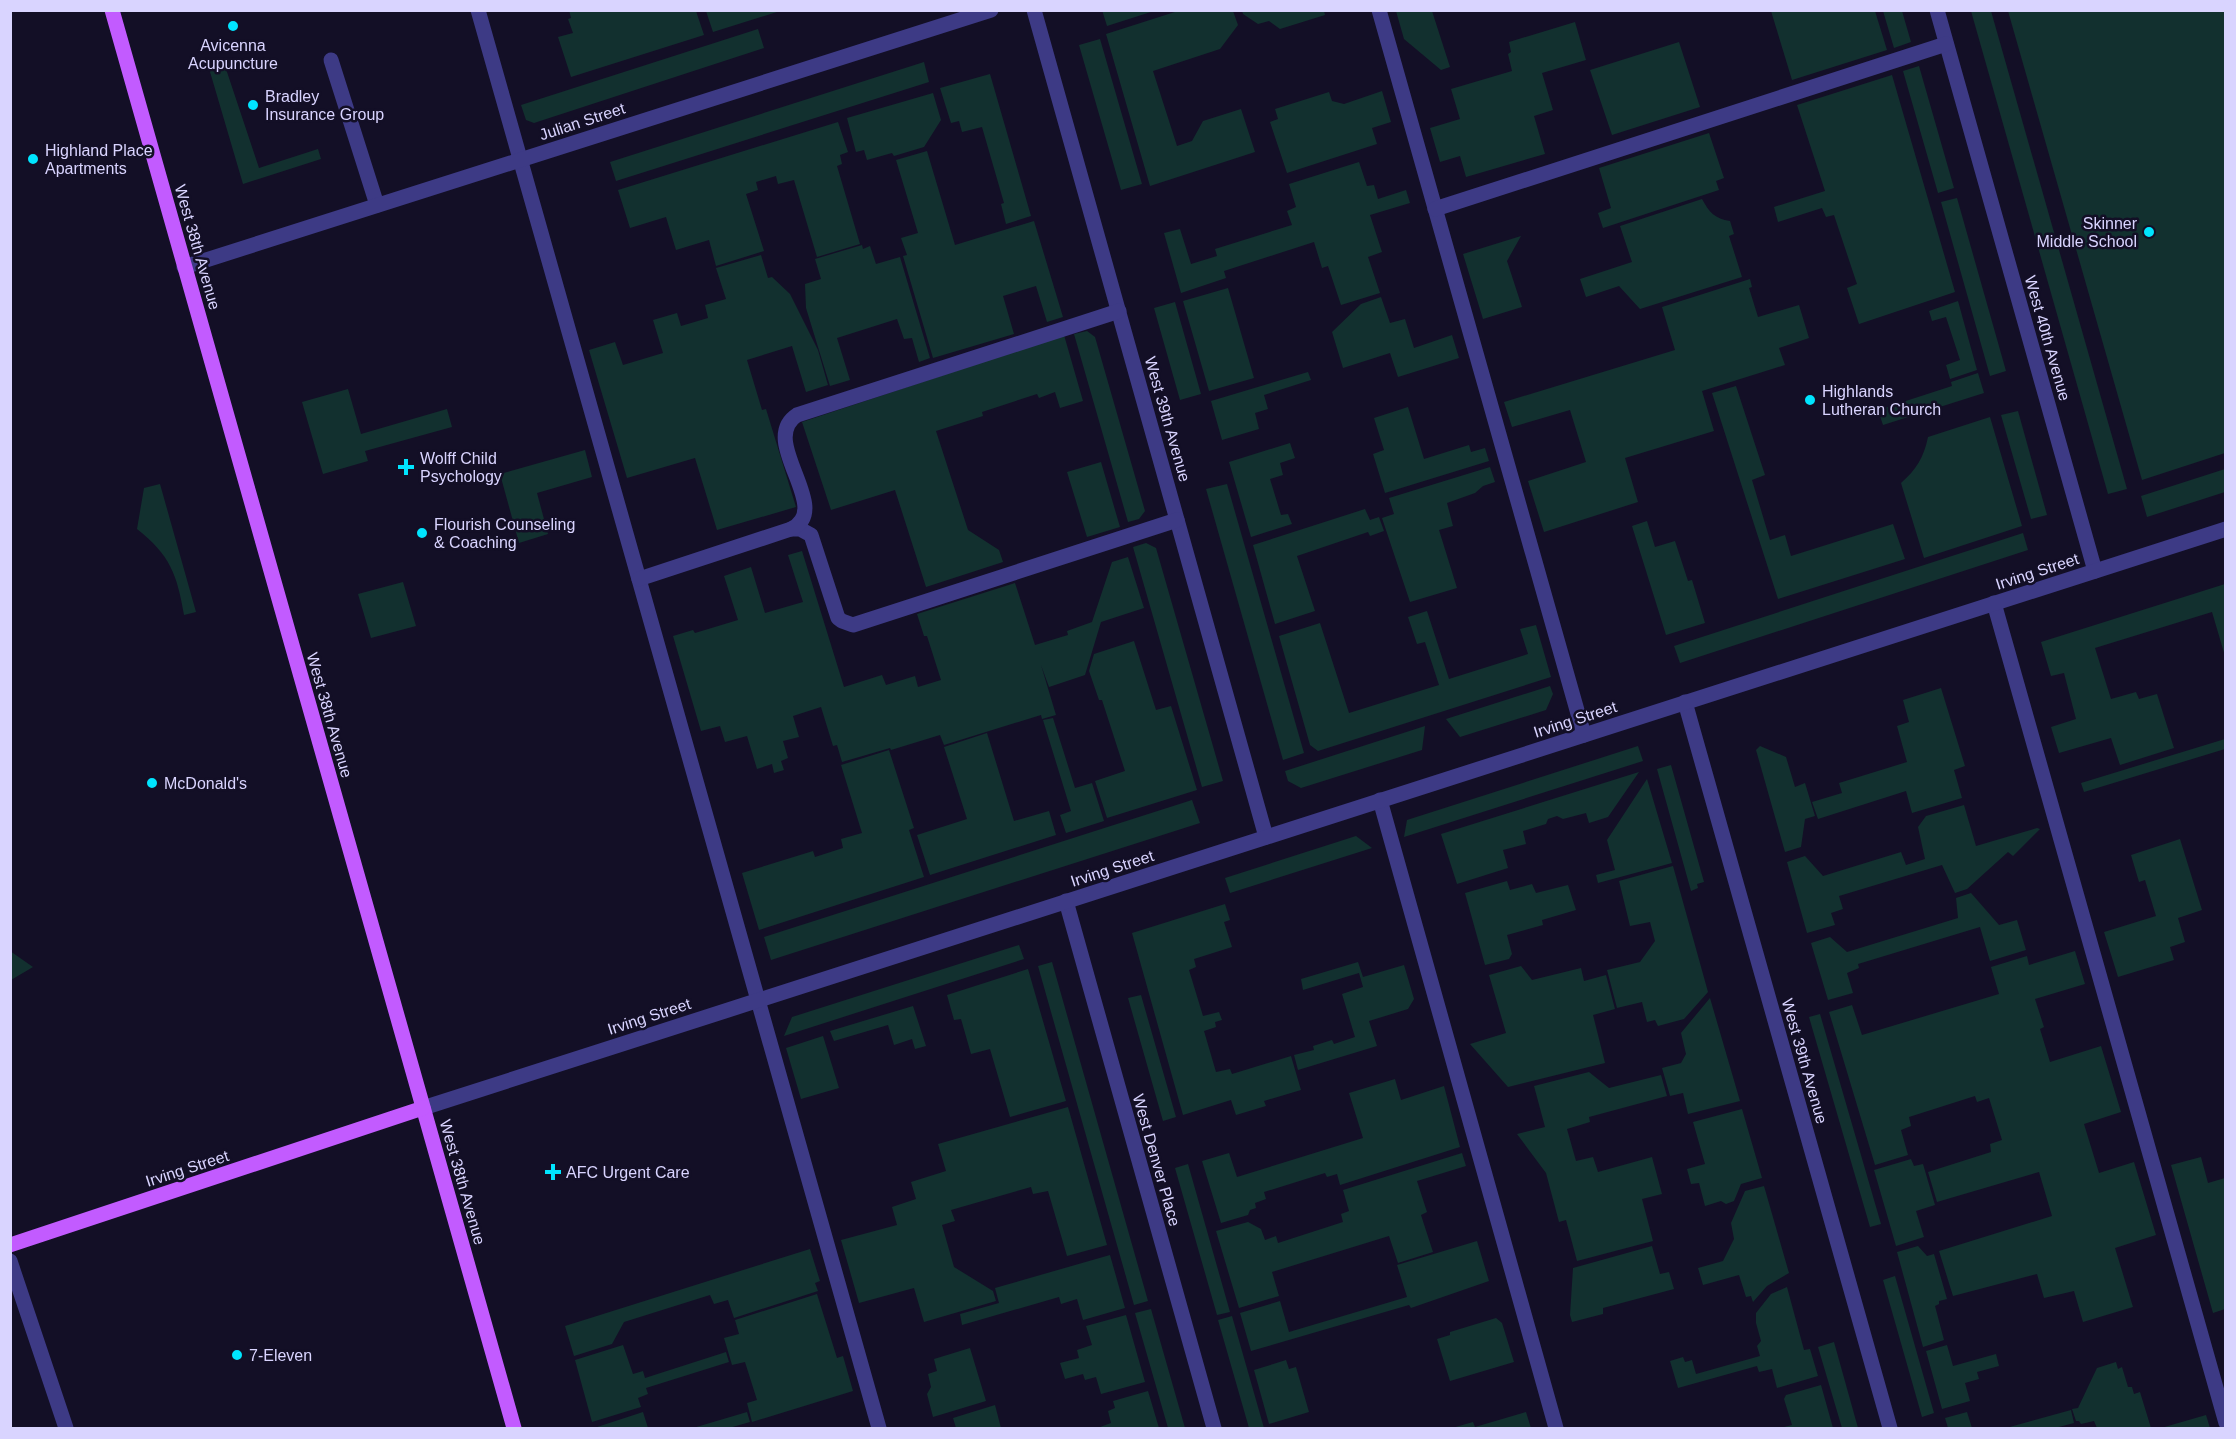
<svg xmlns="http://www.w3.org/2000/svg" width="2236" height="1439" viewBox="0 0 2236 1439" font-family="Helvetica,sans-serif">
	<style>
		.green { fill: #12302f }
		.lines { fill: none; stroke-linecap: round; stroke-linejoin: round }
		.minor { stroke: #3d3a85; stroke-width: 15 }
		.major { stroke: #c25bff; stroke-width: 15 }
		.poi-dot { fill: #00e5ff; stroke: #130f26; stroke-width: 2 }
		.labels { text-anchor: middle; stroke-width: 5; stroke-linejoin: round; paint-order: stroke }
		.poi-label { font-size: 16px; fill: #d9d4ff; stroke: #130f26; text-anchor: start }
		.street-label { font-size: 16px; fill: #d9d4ff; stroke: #130f26 }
	</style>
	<rect width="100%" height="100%" fill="#130f26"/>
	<g class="green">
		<polygon points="569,10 696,11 704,35 571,77 558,37 573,33 568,19 571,18"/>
		<polygon points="1102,10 1154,10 1154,11 1107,26"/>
		<polygon points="706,11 706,10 780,11 713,32"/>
		<polygon points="1178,11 1233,11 1238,25 1220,49 1153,71 1177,146 1192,141 1203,121 1241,109 1255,152 1150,186 1106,34"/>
		<polygon points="1242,11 1324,11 1325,15 1280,29 1269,21 1258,24 1243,14"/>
		<polygon points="1396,11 1432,11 1450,67 1441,70 1404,39"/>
		<polygon points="1771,11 1875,11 1887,50 1792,80"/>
		<polygon points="1883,11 1902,11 1911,42 1894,48"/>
		<polygon points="1971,11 1991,11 2127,489 2108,494"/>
		<polygon points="2008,11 2225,11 2225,453 2142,480"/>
		<polygon points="1575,22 1586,60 1542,73 1553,110 1534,116 1545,154 1466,177 1460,156 1440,162 1430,128 1460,119 1451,89 1512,71 1508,54 1511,52 1509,42"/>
		<polygon points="758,29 764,48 534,123 526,120 521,105"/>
		<polygon points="1100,39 1142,184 1121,190 1079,45"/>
		<polygon points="1679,42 1700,107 1612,135 1590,70"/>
		<polygon points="223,60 259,168 318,149 321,159 243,184 208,65"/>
		<polygon points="924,62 929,82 616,181 610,162"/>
		<polygon points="1919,66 1954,188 1938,193 1903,71"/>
		<polygon points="990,74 1031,216 1006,224 1001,204 1004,203 982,127 962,132 959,121 951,123 940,88"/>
		<polygon points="1892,75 1955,292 1859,324 1847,288 1857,284 1834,215 1826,217 1822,208 1778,222 1774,207 1825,191 1797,105"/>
		<polygon points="1382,91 1391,122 1372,128 1377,144 1287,173 1270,122 1278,119 1275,109 1329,92 1332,101 1344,104"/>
		<polygon points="933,93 941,120 924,147 894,156 892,153 867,160 864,150 856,152 847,118"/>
		<polygon points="838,122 848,152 840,155 842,164 837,166 860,244 817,257 794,180 778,184 776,176 756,182 758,190 746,194 764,251 716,266 709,240 676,250 666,217 630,228 618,190"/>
		<polygon points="1709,133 1724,178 1716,181 1719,190 1603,228 1598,213 1611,208 1599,168"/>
		<polygon points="927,151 955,245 1034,221 1063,317 1047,322 1036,286 1003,296 1014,334 933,358 903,256 907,255 901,238 918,233 896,160"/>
		<polygon points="1359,162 1367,186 1374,185 1378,199 1406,190 1410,203 1370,215 1382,252 1368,257 1380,293 1341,305 1328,266 1322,268 1314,242 1224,271 1226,278 1181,293 1164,233 1180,229 1191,264 1217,256 1215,249 1292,225 1287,211 1296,207 1289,184"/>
		<polygon points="1957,198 2006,371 1990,376 1941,202"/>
		<path d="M1702 199C1709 212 1715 219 1730 221L1734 234 1729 236 1742 277 1640 309 1619 286 1586 297 1580 279 1632 262 1620 226Z"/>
		<polygon points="1521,236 1507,261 1522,307 1483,319 1463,254"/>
		<polygon points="862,245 863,249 870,246 876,264 900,257 930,358 919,362 912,338 904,339 897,319 837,338 850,380 830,386 806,308 805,284 821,279 815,259"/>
		<polygon points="761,255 768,278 772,277 790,294 818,350 828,385 806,392 792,346 747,360 762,410 766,409 796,507 717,530 695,458 627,478 589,350 615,342 623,365 663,353 653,320 677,313 681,326 708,318 705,305 726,299 716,268"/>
		<polygon points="1750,279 1752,287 1749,288 1758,317 1799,305 1809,338 1779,348 1785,365 1702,391 1714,431 1625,458 1638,502 1544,532 1528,481 1586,462 1570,410 1512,427 1504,402 1675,350 1662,307"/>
		<polygon points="1228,288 1254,378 1209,391 1183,301"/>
		<polygon points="1381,297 1390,323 1405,319 1414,348 1452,335 1459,358 1398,377 1390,353 1343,368 1332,332 1361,304"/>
		<polygon points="1958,301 1977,370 1950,379 1946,365 1960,360 1946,317 1932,321 1929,311"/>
		<polygon points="1175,302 1201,394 1180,400 1154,308"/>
		<polygon points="1087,331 1095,337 1145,511 1139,519 1128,522 1074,334"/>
		<polygon points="1064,335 1083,401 1060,408 1055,392 1039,398 1037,394 982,412 983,416 936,431 968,530 999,550 1003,562 926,587 895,490 831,510 802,422"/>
		<polygon points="1308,372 1311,380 1264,395 1268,409 1255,413 1259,429 1222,440 1211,401"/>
		<polygon points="1978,373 1984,393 1883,425 1878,410 1952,386 1951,382"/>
		<polygon points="1736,386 1765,475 1752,480 1770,540 1785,535 1791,556 1893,524 1905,559 1778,599 1712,393"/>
		<polygon points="348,389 361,434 447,409 452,427 365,451 368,461 323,474 302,402"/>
		<polygon points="1408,407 1424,459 1469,445 1471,452 1485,448 1489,461 1385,493 1373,454 1384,450 1374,418"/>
		<polygon points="2018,411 2047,515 2031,519 2001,415"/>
		<path d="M1990 417 2022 526 1924 558 1901 483C1916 470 1924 457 1928 437Z"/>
		<polygon points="1290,443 1295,458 1280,463 1283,475 1270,479 1281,515 1288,514 1292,524 1251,537 1229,462"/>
		<polygon points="585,450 592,477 537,493 548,534 519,543 500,474"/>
		<polygon points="1101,462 1120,527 1087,537 1067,472"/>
		<polygon points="1490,467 1495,482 1483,486 1475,493 1447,503 1453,526 1439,530 1457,588 1410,602 1382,518 1394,514 1389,498"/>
		<polygon points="2225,469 2225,492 2147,517 2141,496"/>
		<path d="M160 484 196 612 184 615C177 574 170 555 137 529L144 488Z"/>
		<polygon points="1227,484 1304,753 1283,760 1206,489"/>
		<polygon points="1365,509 1370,520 1379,517 1384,531 1370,536 1368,532 1297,556 1315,611 1275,624 1253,545"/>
		<polygon points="1647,521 1655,547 1675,541 1688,581 1692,580 1705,623 1666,635 1632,526"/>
		<polygon points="2023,533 2028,550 1680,663 1674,646"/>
		<polygon points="1146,543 1156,548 1223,781 1202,787 1133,547"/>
		<polygon points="802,551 844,687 882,675 886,685 915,676 918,687 941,680 927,636 924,636 917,614 1015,583 1035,645 1068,635 1067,631 1092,622 1112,562 1128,557 1144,608 1101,622 1085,675 1049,687 1041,665 1056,715 1042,719 1041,715 944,745 940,735 891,750 890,748 842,762 837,745 833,746 821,707 793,716 799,737 783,741 788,758 781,761 784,770 774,773 772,764 757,769 747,736 725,742 720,726 701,731 673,636 693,630 695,633 738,620 724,576 751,567 765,613 803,602 788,555"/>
		<polygon points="403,582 416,626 371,638 358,594"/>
		<polygon points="2225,584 2225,656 2212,612 2095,648 2111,699 2136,692 2139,699 2157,694 2174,748 2120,765 2111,738 2059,753 2051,727 2076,719 2064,673 2051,676 2041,642"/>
		<polygon points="1427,611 1449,679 1528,654 1520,629 1536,625 1551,677 1318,751 1310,745 1279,636 1320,623 1349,713 1439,685 1425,642 1417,644 1408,617"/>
		<polygon points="1134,641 1156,710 1171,706 1197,790 1107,818 1095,781 1125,771 1102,700 1099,700 1089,671 1094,654"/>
		<polygon points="1550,686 1553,694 1546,710 1460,737 1446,719"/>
		<polygon points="1941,688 1965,766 1954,770 1962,798 1912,813 1906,791 1818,819 1812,802 1842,793 1839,783 1907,762 1897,726 1909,722 1903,700"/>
		<polygon points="1053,718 1075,788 1092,783 1104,821 1066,833 1060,815 1071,811 1043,720"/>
		<polygon points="1425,726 1422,750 1301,788 1288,781 1285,771"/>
		<polygon points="987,733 1014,821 1049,811 1056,835 930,875 917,835 967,819 944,747"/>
		<polygon points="2225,739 2225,749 2084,792 2081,783"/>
		<polygon points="1638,746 1643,761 1404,837 1407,820"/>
		<polygon points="1760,746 1786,757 1795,787 1805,783 1815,816 1805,819 1801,847 1785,852 1756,750"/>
		<polygon points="889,750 914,828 909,830 924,877 759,930 742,873 813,851 815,857 843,848 841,839 862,833 841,765"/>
		<polygon points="1671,765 1704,882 1697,884 1698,888 1691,891 1657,769"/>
		<polygon points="1639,772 1608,817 1589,823 1586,813 1563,819 1557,816 1548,819 1546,824 1523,831 1526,844 1503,850 1508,868 1457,884 1441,834"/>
		<polygon points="1647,779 1672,863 1598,883 1596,875 1615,870 1607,840"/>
		<polygon points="1192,800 1200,823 771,960 764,937"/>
		<polygon points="1964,805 1976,846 2037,828 2040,829 2013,856 2008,852 1967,889 1955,893 1942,865 1839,896 1843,909 1831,913 1835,925 1807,933 1787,862 1805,856 1823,876 1901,852 1906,865 1925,859 1918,827 1926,816"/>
		<polygon points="1356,836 1372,848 1230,893 1225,878"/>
		<polygon points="2180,839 2202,910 2178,918 2185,942 2170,947 2174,960 2118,977 2104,932 2156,916 2145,880 2139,882 2131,855"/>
		<polygon points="1673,866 1708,992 1684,1019 1658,1026 1655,1020 1647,1022 1642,1002 1617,1008 1607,970 1640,962 1655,941 1650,922 1630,926 1619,881"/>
		<polygon points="1507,881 1510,890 1532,884 1536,893 1568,885 1576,910 1542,920 1543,925 1507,935 1512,954 1509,959 1485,965 1465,893"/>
		<polygon points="1971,893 1999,925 2017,920 2026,950 1990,961 1980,927 1858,964 1859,968 1847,973 1853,993 1828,1000 1811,943 1830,937 1847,952 1958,918 1956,898"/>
		<polygon points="1225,904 1230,920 1224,922 1232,947 1194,959 1196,967 1189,970 1203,1016 1219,1012 1222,1020 1215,1022 1216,1027 1204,1031 1216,1072 1230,1069 1232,1074 1291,1056 1301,1090 1264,1101 1266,1106 1236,1115 1231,1100 1183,1115 1132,933"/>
		<polygon points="1019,945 1024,959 784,1036 792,1017"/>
		<polygon points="10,951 33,967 11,980 10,980"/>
		<polygon points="2075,951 2085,984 2035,999 2044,1027 2040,1029 2050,1062 2101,1046 2121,1112 2084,1124 2099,1173 2134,1162 2156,1235 2115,1248 2133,1307 2083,1322 2074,1291 2044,1298 2037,1274 1953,1296 1939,1251 2052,1216 2039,1172 1937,1202 1928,1172 1991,1152 1990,1144 2002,1140 1989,1098 1977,1102 1975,1096 1909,1117 1911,1126 1901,1130 1908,1155 1875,1165 1829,1012 1852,1005 1862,1035 1999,994 1991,967 2027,956 2029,965"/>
		<polygon points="1052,962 1148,1301 1134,1305 1038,966"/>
		<polygon points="1358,962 1363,977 1404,965 1414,999 1408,1009 1369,1021 1377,1046 1298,1070 1294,1055 1314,1050 1313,1046 1332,1040 1334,1044 1355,1037 1342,994 1363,987 1359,973 1303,990 1301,979"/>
		<polygon points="1521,966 1532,980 1581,968 1584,981 1606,975 1615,1009 1593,1015 1605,1063 1508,1087 1470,1044 1506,1033 1489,975"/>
		<polygon points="1028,969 1066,1101 1010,1117 990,1049 971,1054 961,1019 954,1020 947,995"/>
		<polygon points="1141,995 1176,1117 1163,1121 1128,998"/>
		<polygon points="1710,998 1740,1101 1688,1114 1683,1093 1670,1096 1662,1068 1681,1063 1686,1054 1681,1033"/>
		<polygon points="913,1006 926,1046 915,1049 912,1039 894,1045 888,1025 834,1041 830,1031"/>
		<polygon points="1820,1014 1881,1224 1870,1227 1809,1017"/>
		<polygon points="823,1036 839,1088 801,1099 786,1048"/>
		<polygon points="1589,1072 1609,1088 1661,1075 1667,1096 1589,1117 1590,1122 1567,1129 1576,1161 1593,1157 1598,1172 1652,1157 1662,1194 1642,1199 1653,1241 1577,1261 1566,1220 1559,1222 1546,1173 1517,1134 1545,1127 1534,1086"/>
		<polygon points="1395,1079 1401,1100 1444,1086 1460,1147 1340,1185 1337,1174 1327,1177 1325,1173 1264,1192 1266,1199 1255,1203 1256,1208 1250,1210 1248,1215 1221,1223 1202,1161 1229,1153 1237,1177 1363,1138 1349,1093"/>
		<polygon points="1068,1107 1107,1245 1067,1256 1048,1191 1033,1194 1031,1187 951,1210 955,1221 942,1225 954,1267 993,1291 996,1301 924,1322 914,1288 859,1303 841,1240 897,1225 892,1207 916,1199 911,1182 946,1171 938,1144"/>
		<polygon points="1742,1109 1762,1178 1741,1184 1734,1201 1726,1204 1721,1201 1705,1206 1699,1183 1691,1184 1687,1169 1705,1164 1693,1122"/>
		<polygon points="1462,1153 1466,1166 1417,1181 1427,1212 1421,1215 1433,1252 1398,1263 1389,1236 1272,1272 1279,1296 1239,1308 1216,1231 1248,1222 1261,1229 1265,1240 1276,1236 1278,1243 1343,1222 1341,1214 1349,1211 1343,1190"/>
		<polygon points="2201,1157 2208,1183 2225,1178 2225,1309 2213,1313 2171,1165"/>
		<polygon points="1911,1159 1914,1166 1923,1164 1935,1205 1916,1211 1924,1237 1896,1246 1874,1170"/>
		<polygon points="1188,1164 1230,1312 1217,1315 1175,1168"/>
		<polygon points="1764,1186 1789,1273 1767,1286 1753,1302 1751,1296 1746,1297 1739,1275 1703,1285 1698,1268 1723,1261 1734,1239 1731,1223 1745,1191"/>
		<polygon points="1477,1241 1489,1281 1411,1308 1409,1305 1251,1351 1240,1313 1280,1301 1289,1332 1407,1297 1397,1265"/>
		<polygon points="1652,1246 1660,1274 1669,1272 1674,1289 1603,1308 1603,1314 1572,1322 1570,1315 1573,1268"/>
		<polygon points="1918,1246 1927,1256 1934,1254 1947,1299 1939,1301 1939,1304 1935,1306 1944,1340 1923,1347 1897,1252"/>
		<polygon points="810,1249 820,1281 815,1283 818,1291 734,1318 728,1300 714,1304 710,1295 624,1322 612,1344 574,1356 565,1326"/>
		<polygon points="1110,1255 1125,1308 1083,1320 1077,1299 1061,1304 1059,1297 962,1325 960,1314 999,1303 995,1288"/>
		<polygon points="1895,1276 1934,1413 1922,1417 1883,1280"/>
		<polygon points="1787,1287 1804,1350 1810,1349 1818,1376 1777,1388 1772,1369 1759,1372 1757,1366 1678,1388 1670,1361 1683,1357 1685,1362 1692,1360 1696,1374 1760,1356 1757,1346 1761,1341 1756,1323 1756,1313 1771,1294"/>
		<polygon points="817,1294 837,1358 843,1356 853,1391 752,1422 747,1403 757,1400 745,1362 732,1365 724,1338 739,1334 735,1320"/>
		<polygon points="1151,1309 1185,1428 1168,1428 1135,1313"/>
		<polygon points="1126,1315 1145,1382 1101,1394 1096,1377 1085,1380 1083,1374 1065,1379 1060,1363 1079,1358 1077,1350 1092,1345 1086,1326"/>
		<polygon points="1232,1316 1264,1428 1249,1428 1218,1320"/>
		<polygon points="1496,1318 1502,1323 1514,1362 1450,1381 1437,1339 1450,1335 1450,1332"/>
		<polygon points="1834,1342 1858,1428 1842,1428 1818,1347"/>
		<polygon points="623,1345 633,1374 643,1371 645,1378 726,1352 729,1362 646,1388 648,1394 638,1398 641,1407 592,1422 575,1360"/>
		<polygon points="1947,1345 1953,1366 1996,1354 1999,1366 1977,1372 1979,1379 1965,1383 1970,1401 1942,1409 1926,1351"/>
		<polygon points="970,1348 986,1401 933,1417 927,1394 931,1387 928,1374 937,1371 934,1359"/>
		<polygon points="1286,1360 1289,1369 1296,1367 1309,1412 1269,1424 1254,1370"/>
		<polygon points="2116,1362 2118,1369 2122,1367 2128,1387 2132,1387 2134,1394 2140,1392 2151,1428 2097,1428 2094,1421 2081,1424 2079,1421 2076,1421 2072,1409 2078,1408 2097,1368"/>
		<polygon points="1821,1385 1833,1428 1780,1428 1792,1425 1784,1399 1786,1395"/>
		<polygon points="1148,1391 1159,1428 1100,1428 1100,1427 1111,1423 1108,1411 1115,1408 1113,1401"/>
		<polygon points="995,1405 1001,1428 956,1428 953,1418"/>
		<polygon points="2071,1410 2074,1423 2055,1428 2006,1428"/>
		<polygon points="643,1412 648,1428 594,1428"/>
		<polygon points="747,1412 750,1422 729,1428 693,1428"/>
		<polygon points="1526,1412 1531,1428 1452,1428 1473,1422 1475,1427"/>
		<polygon points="1967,1412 1972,1428 1948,1428 1945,1418"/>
		<polygon points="2206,1415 2210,1428 2161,1428"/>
	</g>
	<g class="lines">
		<g class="minor">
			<polyline points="478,10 879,1428"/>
			<polyline points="1034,10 1266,837"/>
			<polyline points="1379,10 1584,735"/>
			<polyline points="1937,10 2095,571"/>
			<polyline points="331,60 377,205"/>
			<polyline points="1435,209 1946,44"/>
			<polyline points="184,267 991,10"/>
			<polyline points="791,529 800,529 811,535 838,618 842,621 853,625 1177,520"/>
			<path d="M639 579 791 529C835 509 757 441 797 415L1119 311"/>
			<polyline points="1994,603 2226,1423"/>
			<polyline points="1685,702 1890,1428"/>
			<polyline points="1380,800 1556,1428"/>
			<polyline points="1066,901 1214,1428"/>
			<polyline points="423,1108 2226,529"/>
			<polyline points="10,1261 66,1428"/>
		</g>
		<g class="major">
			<polyline points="112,10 514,1428"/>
			<polyline points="10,1245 423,1108"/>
		</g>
	</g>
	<g class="poi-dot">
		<circle cx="233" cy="26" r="6"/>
		<circle cx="253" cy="105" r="6"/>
		<circle cx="33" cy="159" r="6"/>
		<circle cx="2149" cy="232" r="6"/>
		<circle cx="1810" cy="400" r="6"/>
		<path d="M403 458h6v6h6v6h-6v6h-6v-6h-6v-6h6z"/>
		<circle cx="422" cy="533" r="6"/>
		<circle cx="152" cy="783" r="6"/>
		<path d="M550 1163h6v6h6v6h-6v6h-6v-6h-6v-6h6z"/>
		<circle cx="237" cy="1355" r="6"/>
	</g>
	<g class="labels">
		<g class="poi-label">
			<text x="233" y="51" text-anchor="middle">Avicenna<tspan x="233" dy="18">Acupuncture</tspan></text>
			<text x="265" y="102">Bradley<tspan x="265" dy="18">Insurance Group</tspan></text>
			<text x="45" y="156">Highland Place<tspan x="45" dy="18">Apartments</tspan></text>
			<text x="2137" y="229" text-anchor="end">Skinner<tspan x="2137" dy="18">Middle School</tspan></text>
			<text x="1822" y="397">Highlands<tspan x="1822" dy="18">Lutheran Church</tspan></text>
			<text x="420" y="464">Wolff Child<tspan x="420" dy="18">Psychology</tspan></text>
			<text x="434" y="530">Flourish Counseling<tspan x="434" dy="18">&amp; Coaching</tspan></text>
			<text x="164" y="789">McDonald's</text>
			<text x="566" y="1178">AFC Urgent Care</text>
			<text x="249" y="1361">7-Eleven</text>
		</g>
		<g class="street-label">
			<text transform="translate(582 121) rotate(-18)" y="6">Julian Street</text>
			<text transform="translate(198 247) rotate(74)" y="6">West 38th Avenue</text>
			<text transform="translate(2048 338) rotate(74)" y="6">West 40th Avenue</text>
			<text transform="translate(1168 419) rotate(74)" y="6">West 39th Avenue</text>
			<text transform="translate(2037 571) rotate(-18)" y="6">Irving Street</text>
			<text transform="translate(330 715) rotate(74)" y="6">West 38th Avenue</text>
			<text transform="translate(1575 719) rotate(-18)" y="6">Irving Street</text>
			<text transform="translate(1112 868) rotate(-18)" y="6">Irving Street</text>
			<text transform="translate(649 1016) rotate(-18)" y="6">Irving Street</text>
			<text transform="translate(1805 1061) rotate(74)" y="6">West 39th Avenue</text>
			<text transform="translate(1157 1160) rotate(74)" y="6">West Denver Place</text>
			<text transform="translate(187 1168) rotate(-18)" y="6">Irving Street</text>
			<text transform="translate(463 1182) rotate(74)" y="6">West 38th Avenue</text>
		</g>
	</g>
	<rect width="2236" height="1439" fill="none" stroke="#d9d4ff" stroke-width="24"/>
</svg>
